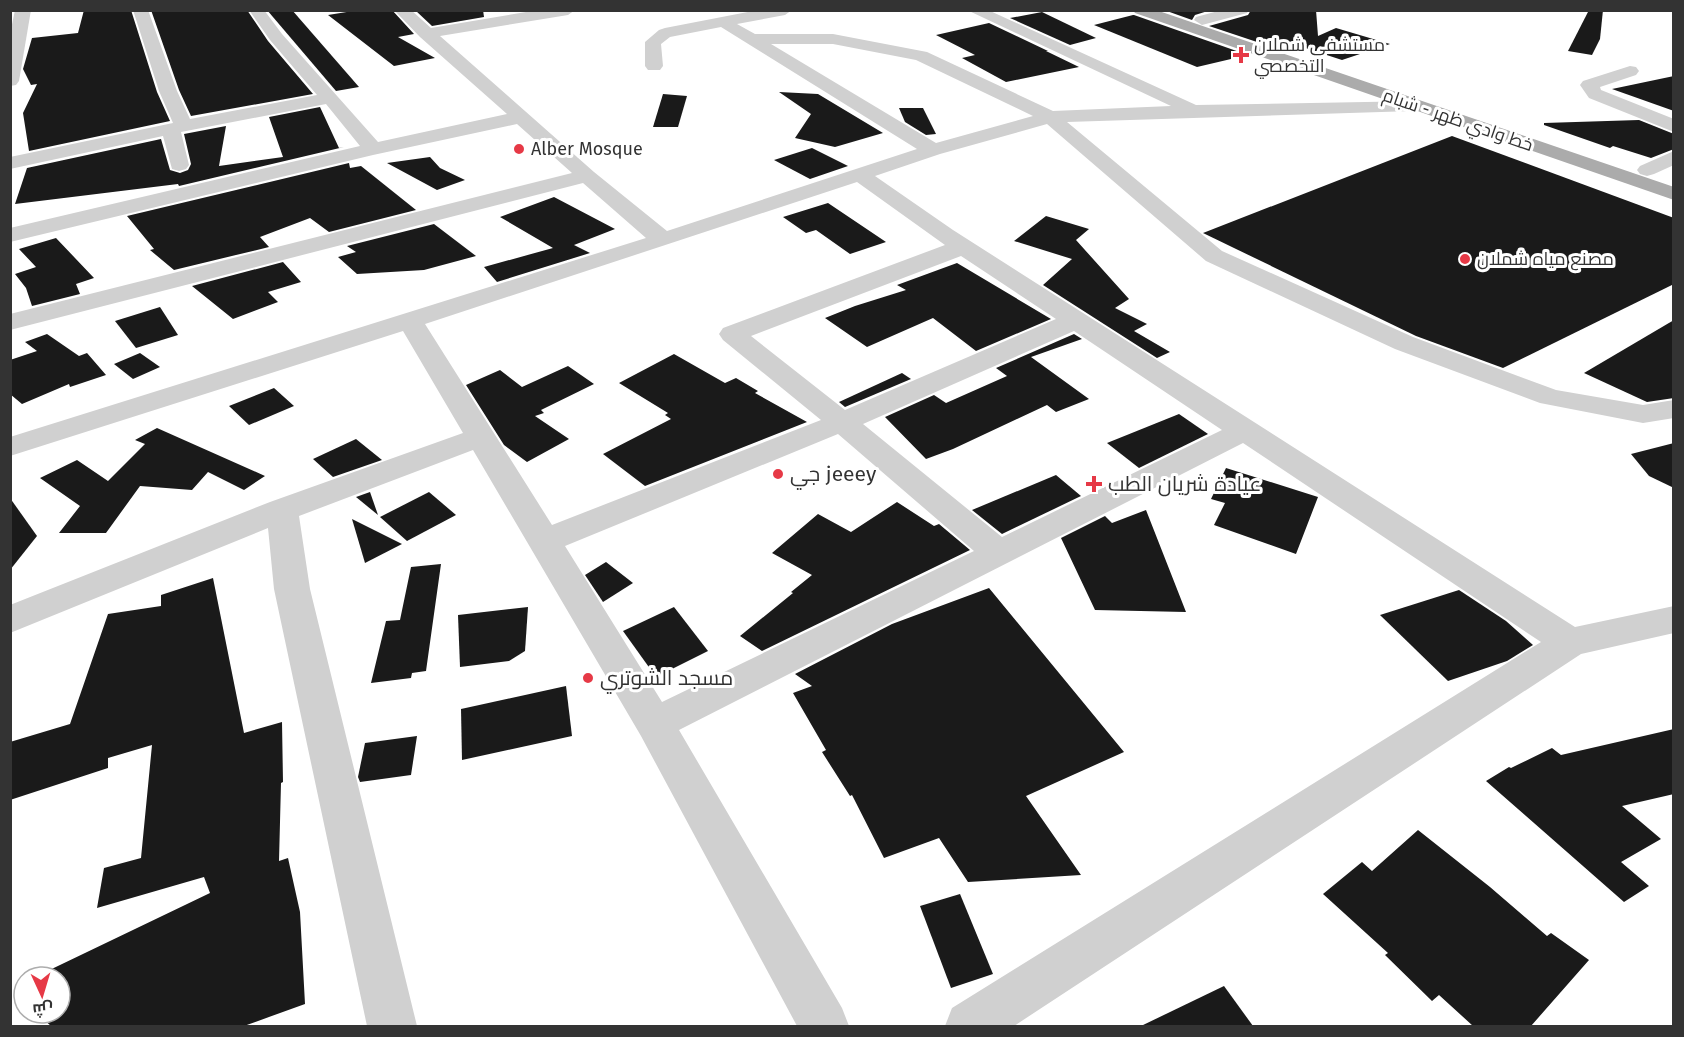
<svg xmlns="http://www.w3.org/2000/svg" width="1684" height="1037" viewBox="0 0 1684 1037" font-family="'Fira Sans',Cairo,sans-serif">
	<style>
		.building { fill: #1a1a1a }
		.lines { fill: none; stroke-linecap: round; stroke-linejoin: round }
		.minor { fill: #d0d0d0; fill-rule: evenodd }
		.major { fill: #ababab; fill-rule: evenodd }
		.poi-dot { fill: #e63946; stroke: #fff; stroke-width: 2 }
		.labels { text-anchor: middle; stroke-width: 6; stroke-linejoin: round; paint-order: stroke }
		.far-poi-label { font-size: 18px; fill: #333; stroke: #fff; text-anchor: start }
		.far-street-label { font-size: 18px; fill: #333; stroke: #fff }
		.poi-label { font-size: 21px; fill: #333; stroke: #fff; text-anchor: start }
	</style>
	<rect width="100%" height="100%" fill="#fff"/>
	<g class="building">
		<polygon points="84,10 131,10 157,92 170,121 29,151 23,113 37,84 31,85 23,69 32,38 78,33"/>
		<polygon points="151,10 247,10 268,41 313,94 191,116 179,90"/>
		<polygon points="267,10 292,10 359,87 336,91"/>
		<polygon points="359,10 392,10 414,34 398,37 435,58 394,66 328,15"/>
		<polygon points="415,10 483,10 484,17 432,26"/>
		<polygon points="1164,10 1211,10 1195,15 1192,20"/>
		<polygon points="1251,10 1316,10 1318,36 1336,28 1390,44 1342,60 1293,44 1275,48 1209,26 1248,15"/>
		<polygon points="1589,10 1603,10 1600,39 1592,55 1568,51"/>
		<polygon points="1042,12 1096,38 1070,45 1010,18"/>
		<polygon points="1133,15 1134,15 1248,55 1197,67 1094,25"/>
		<polygon points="989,23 1048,51 1046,51 1079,67 1006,82 962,58 975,55 936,35"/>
		<polygon points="1674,76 1674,111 1612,89"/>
		<polygon points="779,92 818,94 883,133 835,147 795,138 811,114"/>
		<polygon points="663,94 687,96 678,127 653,127"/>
		<polygon points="320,107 339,148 344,147 179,186 178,184 15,204 27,168 161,139 170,170 180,173 188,170 191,164 184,134 226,126 219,166 283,157 269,117"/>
		<polygon points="899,108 923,108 936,134 926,135 905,122"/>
		<polygon points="1639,120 1674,134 1674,149 1651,158 1613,146 1610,148 1544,125 1544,123"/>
		<polygon points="1452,136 1674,218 1674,284 1503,368 1416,336 1203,233"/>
		<polygon points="812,148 848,166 810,179 774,160"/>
		<polygon points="430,157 440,168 465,180 437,190 387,163"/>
		<polygon points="349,163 350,168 361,166 416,210 329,232 310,218 260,237 269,247 174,270 150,250 154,249 127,216"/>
		<polygon points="554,197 615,229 574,245 590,253 497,282 484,267 553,248 500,217"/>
		<polygon points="828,203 886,242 850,254 816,230 806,233 783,217"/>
		<polygon points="1046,216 1089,229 1076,240 1129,299 1115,308 1147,324 1134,331 1170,352 1157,358 1043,285 1072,259 1014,241"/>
		<polygon points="434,224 476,256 424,270 357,274 338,257 356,252 347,246"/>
		<polygon points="56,238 94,278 76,284 80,294 32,306 26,288 15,274 36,267 19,249"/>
		<polygon points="283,262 301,282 268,292 278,302 233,319 192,286"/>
		<polygon points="957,263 1051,319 976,351 933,318 867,347 825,318 855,306 906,290 897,285"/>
		<polygon points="160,307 178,335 136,348 115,321"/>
		<polygon points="1674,320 1674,398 1647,402 1584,373"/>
		<polygon points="47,334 79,356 87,353 106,375 70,387 69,384 22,404 10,394 10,360 37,351 25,342"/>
		<polygon points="1074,334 1082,339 1031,357 1089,399 1056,412 1047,405 953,449 926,459 885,417 934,395 946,403 1007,376 996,368"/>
		<polygon points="140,353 160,367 133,379 114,364"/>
		<polygon points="674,354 725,383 736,378 758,391 755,393 807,422 645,486 603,454 671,419 665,415 668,413 619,383"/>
		<polygon points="568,366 594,384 541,410 544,413 535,416 569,439 527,462 504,445 466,385 500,370 522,387"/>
		<polygon points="902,373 911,379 845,407 839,402"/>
		<polygon points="274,388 294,406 249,425 229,406"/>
		<polygon points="1179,414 1208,434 1139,468 1107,443"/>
		<polygon points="157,428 265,476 244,490 208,472 192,490 140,486 106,533 59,533 80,506 40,478 77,460 108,481 145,444 135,440"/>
		<polygon points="356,439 382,460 333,477 313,459"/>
		<polygon points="1674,443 1674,488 1649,476 1631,454"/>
		<polygon points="1226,468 1318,497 1296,554 1214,525 1225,503 1211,499"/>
		<polygon points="1056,475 1081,496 1002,534 972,510"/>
		<polygon points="370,492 378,515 356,497"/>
		<polygon points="429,492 456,515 407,541 380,517"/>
		<polygon points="10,498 37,536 10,570"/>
		<polygon points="897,502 934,526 939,524 970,550 762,651 740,636 793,593 791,592 812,575 772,553 818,514 851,532"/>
		<polygon points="1146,510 1186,612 1095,610 1061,538 1105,516 1112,523"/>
		<polygon points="352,519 402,544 365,563"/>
		<polygon points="606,562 633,583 603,602 585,575"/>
		<polygon points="441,564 426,671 412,673 411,678 371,683 386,621 400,620 411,567"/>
		<polygon points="213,578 244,733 282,722 283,782 281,783 279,861 288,858 300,912 305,1004 244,1026 51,1026 36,1013 60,1013 60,977 35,977 210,893 204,877 97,908 104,868 141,858 152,745 108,758 108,768 10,800 10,742 70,724 108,614 161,606 161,595"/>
		<polygon points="989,588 1124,752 1026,796 1081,875 968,882 939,838 884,858 852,795 850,796 822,752 826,750 793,693 812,686 795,674 892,624"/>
		<polygon points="1459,590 1506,621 1533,645 1507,661 1448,681 1380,615"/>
		<polygon points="528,607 525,651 509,661 460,667 458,615"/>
		<polygon points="674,607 708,651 656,677 623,631"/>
		<polygon points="566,686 572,736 462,760 461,709"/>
		<polygon points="1674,729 1674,794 1622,806 1661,839 1621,862 1649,886 1624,902 1486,781 1509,767 1511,768 1552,748 1561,755"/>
		<polygon points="417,736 411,775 360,782 358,777 365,743"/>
		<polygon points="1418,830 1490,887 1547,936 1551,933 1589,960 1531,1026 1473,1026 1439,995 1432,1001 1385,955 1388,953 1323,894 1362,862 1372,871"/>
		<polygon points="960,894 993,974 951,988 920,906"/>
		<polygon points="1224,986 1253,1026 1141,1026"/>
	</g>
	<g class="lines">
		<g class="minor">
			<polygon points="15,10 31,10 19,81 16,85 10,86 10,34"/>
			<path d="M133 10H148L177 91 190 119 317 95 270 40 249 10H264L282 34 378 142 507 114 420 37 394 10H411L431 28 538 10H575L568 15 440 36 594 172 667 231 917 149 721 27 670 37 661 44 663 66 660 70H648L645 66V42L659 30 665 28 758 10H792L785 15 737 24 755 34H833L927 52 1053 111 1171 106 967 10H988L1196 105 1420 101 1422 105 1420 109 1413 111 1067 122 1222 251 1413 337 1556 390 1643 405 1674 400V418L1643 423 1540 403 1395 349 1206 261 1047 124 940 154 875 176 953 230 1575 627 1674 606V633L1581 654 1014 1026H945L952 1008 1541 642 1243 443 679 730 842 1008 849 1026H797L641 736 473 450 299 516 310 589 417 1026H367L274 589 268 528 10 633V605L270 502 463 433 403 331 10 456V437L646 238 583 183 10 330V314L572 173 517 124 373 155 10 242V228L360 146 326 104 181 132 189 165 186 169 179 171 172 169 163 136 10 169V157L173 123 159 91ZM771 44H833L916 60 1033 116 936 143ZM857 182 945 245 723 328 719 334 723 340 821 420 552 525 425 324ZM961 256 1056 319 845 410 751 336ZM1074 331 1222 430 1002 537 863 424ZM838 434 974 551 662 702 565 546Z"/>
			<polygon points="1222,10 1249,10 1247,13 1202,25 1194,20 1196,17"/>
			<polygon points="1630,66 1636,67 1639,71 1636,75 1600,87 1601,90 1674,119 1674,132 1589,98 1580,85 1583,81"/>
			<polygon points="1674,151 1674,165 1654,174 1647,176 1640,174 1637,170 1640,166"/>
		</g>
		<polygon class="major" points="1133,10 1156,10 1674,187 1674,200 1135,13"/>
	</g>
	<g class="poi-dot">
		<path d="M1238 46h6v6h6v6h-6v6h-6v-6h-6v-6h6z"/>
		<circle cx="519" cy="149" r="6"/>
		<circle cx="1465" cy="259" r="6"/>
		<circle cx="778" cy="474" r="6"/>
		<path d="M1091 475h6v6h6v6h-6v6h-6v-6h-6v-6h6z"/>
		<circle cx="588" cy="678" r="6"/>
	</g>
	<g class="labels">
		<g class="far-poi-label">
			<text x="1254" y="51">مستشفى شملان<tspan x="1254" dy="21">التخصصي</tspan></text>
			<text x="531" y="155">Alber Mosque</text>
			<text x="1477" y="265">مصنع مياه شملان</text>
		</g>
		<g class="far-street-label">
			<text transform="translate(1458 120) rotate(19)" y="6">خط وادي ظهر - شبام</text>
		</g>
		<g class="poi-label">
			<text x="790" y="481">جي jeeey</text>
			<text x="1108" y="491">عيادة شريان الطب</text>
			<text x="600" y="685">مسجد الشوتري</text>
		</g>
	</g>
	<rect width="1684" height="1037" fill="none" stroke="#333333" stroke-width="24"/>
	<g transform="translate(42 995) rotate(176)"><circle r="28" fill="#ffffff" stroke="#adadad" stroke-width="1.5"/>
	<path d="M0-4.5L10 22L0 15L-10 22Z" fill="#e63946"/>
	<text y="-9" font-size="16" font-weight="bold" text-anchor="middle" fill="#333333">ش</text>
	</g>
</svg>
